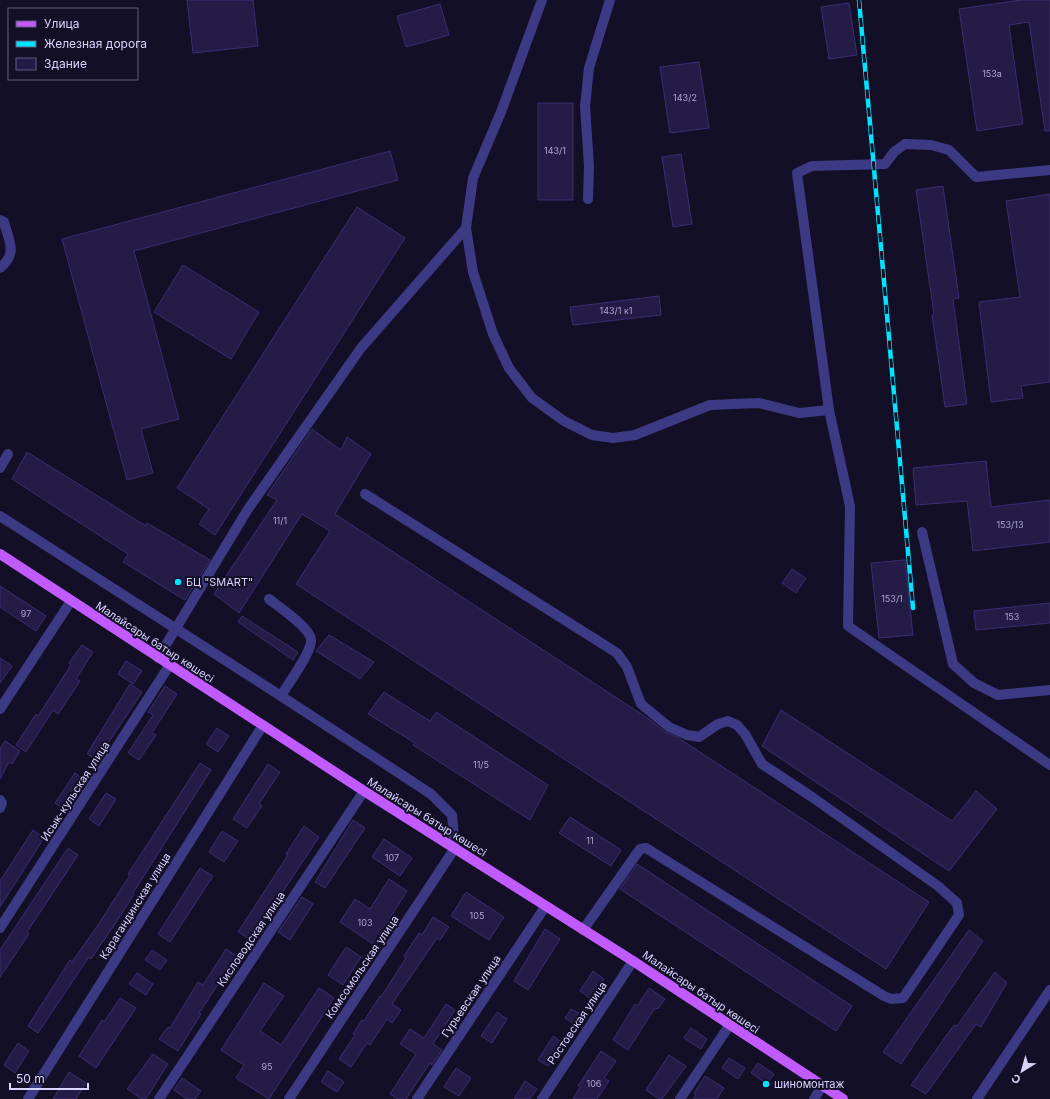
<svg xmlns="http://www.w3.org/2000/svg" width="1050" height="1099" viewBox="0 0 1050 1099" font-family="Inter,sans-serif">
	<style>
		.building { fill: #241b47; stroke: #3b2d73 }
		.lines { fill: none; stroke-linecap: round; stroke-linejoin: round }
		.minor { stroke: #3d3a85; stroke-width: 10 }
		.major { stroke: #c25bff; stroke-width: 10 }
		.rail-casing { stroke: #00e5ff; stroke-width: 4.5 }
		.rail { stroke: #130f26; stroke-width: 3; stroke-dasharray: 9; stroke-linecap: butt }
		.poi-dot { fill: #00e5ff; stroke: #130f26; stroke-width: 1.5 }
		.labels { text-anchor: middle; stroke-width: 4; stroke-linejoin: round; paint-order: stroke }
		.number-label { font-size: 9px; fill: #aca6d1 }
		.poi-label { font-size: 11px; fill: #d9d4ff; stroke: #130f26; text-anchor: start }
		.street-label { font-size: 11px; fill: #d9d4ff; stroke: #130f26 }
	</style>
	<rect width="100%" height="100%" fill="#130f26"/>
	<g class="building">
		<polygon points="187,0 253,0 258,46 193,53"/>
		<polygon points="1021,0 1050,0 1050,131 1045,131 1029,22 1009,25 1023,124 977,131 959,9"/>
		<polygon points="849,3 857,55 829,59 821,7"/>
		<polygon points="440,4 449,35 406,47 397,16"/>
		<polygon points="699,62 709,128 670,133 660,67"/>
		<rect x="538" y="103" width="35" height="97"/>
		<polygon points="390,151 398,180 134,251 179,419 141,429 153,473 127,480 62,239"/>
		<polygon points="681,154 692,224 673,227 662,157"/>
		<polygon points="943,186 959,298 953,299 967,404 945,407 932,315 934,314 916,190"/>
		<polygon points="1050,194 1050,382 1021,386 1023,398 991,402 979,302 1020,297 1006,201"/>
		<polygon points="357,207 405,238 215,535 199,524 209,509 177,488"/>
		<polygon points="183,265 259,312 231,359 154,312"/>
		<polygon points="659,296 661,315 573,325 570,307"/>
		<polygon points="312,429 341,450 347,437 371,454 335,514 652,721 665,732 677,737 929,902 886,969 296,584 330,531 302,514 239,613 214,594 277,500 267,495"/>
		<polygon points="27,452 146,526 147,523 210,560 185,600 123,562 128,554 12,479"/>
		<polygon points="986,461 991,507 1050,500 1050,542 973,551 967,501 916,505 913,468"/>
		<polygon points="905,560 913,635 879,638 871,563"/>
		<polygon points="792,569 806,578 796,593 782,583"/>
		<polygon points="0,586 46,616 36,631 0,607"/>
		<polygon points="1050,603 1050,623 976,630 974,611"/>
		<polygon points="242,616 298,652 293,660 238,622"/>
		<polygon points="329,635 374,662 360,679 316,651"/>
		<polygon points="82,645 93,652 76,679 80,681 58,714 53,710 26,752 16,745 36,714 38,716 71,665 69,663"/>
		<polygon points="0,658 12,666 0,683"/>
		<polygon points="126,661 142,671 133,684 118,674"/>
		<polygon points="130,684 142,692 97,760 87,754"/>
		<polygon points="165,686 177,694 152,733 156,735 139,760 128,753 153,715 148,712"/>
		<polygon points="384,692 430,721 436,712 548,785 530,820 413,745 415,743 368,714"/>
		<polygon points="781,710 952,821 976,791 997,809 949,871 762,746"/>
		<polygon points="217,728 229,736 218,752 206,744"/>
		<polygon points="5,741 20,751 12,764 9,762 0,779 0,749"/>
		<polygon points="200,763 211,770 133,893 134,894 115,924 91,959 89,957 38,1033 28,1026 70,960 72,962 98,925 130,875 128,874"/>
		<polygon points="268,764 280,772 259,804 262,806 247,828 233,819"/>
		<polygon points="75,773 84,780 65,810 55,803"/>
		<polygon points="106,793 116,799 99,826 89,819"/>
		<polygon points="570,817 621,850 611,866 559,833"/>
		<polygon points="353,820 365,828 325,888 315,882"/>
		<polygon points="304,826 319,837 251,940 238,932 288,855 286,854"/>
		<polygon points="33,830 44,838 0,907 0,881"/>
		<polygon points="222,831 238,841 224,862 209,852"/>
		<polygon points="384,839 412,858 400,876 372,857"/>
		<polygon points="68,848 78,855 27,932 29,934 0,977 0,950"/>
		<polygon points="637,864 852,1006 836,1031 620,889"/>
		<polygon points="200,868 213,876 170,942 158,934"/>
		<polygon points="389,879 407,891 388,921 391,923 376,946 340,922 355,899 370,909"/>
		<polygon points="466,892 504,917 489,940 451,916"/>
		<polygon points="302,897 313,904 290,940 278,932"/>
		<polygon points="433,917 449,927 440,940 437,938 392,1004 401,1010 392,1023 387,1019 370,1045 367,1043 351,1067 339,1059 355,1035 353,1034 362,1020 364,1021 380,996 381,997 406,958 404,956 419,933 422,935"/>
		<polygon points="545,929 560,939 528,990 514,981"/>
		<polygon points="969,930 983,941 901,1064 883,1052"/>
		<polygon points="346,947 361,957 343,985 328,975"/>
		<polygon points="226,949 237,956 199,1013 201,1014 178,1051 159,1039 168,1027 170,1028 198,982 203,985"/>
		<polygon points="152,950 167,960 160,970 145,960"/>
		<polygon points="593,971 604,979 591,999 580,991"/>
		<polygon points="995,972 1007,983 981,1027 976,1024 926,1094 911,1085 954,1025 957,1026"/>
		<polygon points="137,973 153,984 146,995 129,984"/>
		<polygon points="264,983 284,996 260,1031 281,1045 319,988 334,998 269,1099 236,1078 244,1065 221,1050"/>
		<polygon points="649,988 665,999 658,1009 655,1008 628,1050 613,1040 635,1004 637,1006"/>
		<polygon points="120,998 136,1008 96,1068 79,1056 102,1020 104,1022"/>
		<polygon points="446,1004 455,1010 433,1044 442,1050 432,1065 430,1063 406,1099 398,1099 390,1094 416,1054 400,1044 410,1029 424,1038"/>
		<polygon points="571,1009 583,1015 576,1026 565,1018"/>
		<polygon points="497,1012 507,1019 492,1043 481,1036"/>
		<polygon points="691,1028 707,1039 701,1049 684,1038"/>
		<polygon points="553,1036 563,1043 548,1066 538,1060"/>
		<polygon points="18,1043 29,1051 15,1073 4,1065"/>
		<polygon points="601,1051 616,1061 604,1078 609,1081 597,1099 573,1099 580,1087 578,1086"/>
		<polygon points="153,1054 168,1064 146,1099 142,1099 127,1089"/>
		<polygon points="669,1055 686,1066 662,1099 659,1099 646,1090"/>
		<polygon points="729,1058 745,1068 738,1079 722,1068"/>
		<polygon points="758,1063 774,1074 767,1084 751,1073"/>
		<polygon points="456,1068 471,1078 459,1096 444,1087"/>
		<polygon points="328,1071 344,1082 337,1092 321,1082"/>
		<polygon points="69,1072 86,1083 76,1099 53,1099"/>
		<polygon points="705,1076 724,1088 717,1099 693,1099 696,1095 694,1093"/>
		<polygon points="182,1078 201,1091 195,1099 187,1099 174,1090"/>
		<polygon points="525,1081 537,1089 530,1099 514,1099"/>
	</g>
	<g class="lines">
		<g class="minor">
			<polyline points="542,0 501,112 473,178 466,228 473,272 493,334 509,368 532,398 564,421 592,435 613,438 635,435 710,405 759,403 799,413 829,410"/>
			<polyline points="1050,170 976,177 949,150 931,145 905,144 894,152 885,164 812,166 797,173 829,410 850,506 848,626 1050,765"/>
			<polyline points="588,199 589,166 585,106 589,68 610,0"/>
			<path d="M0 220 4 222C9 242 18 253 0 268"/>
			<polyline points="0,468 8,454"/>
			<polyline points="365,494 617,653 627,667 641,704 669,727 687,735 699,737 718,724 728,721 737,725 745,734 762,764 812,797 938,886 957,903 959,915 903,998 891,999 884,996 646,848 640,849 583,930"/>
			<polyline points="0,516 281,696"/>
			<polyline points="922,532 953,664 974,683 998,695 1050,690"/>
			<path d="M269 599C279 607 309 627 311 639 313 651 287 685 281 696L431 794 452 815 455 848 289 1099"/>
			<polyline points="158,658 248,509 361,348 466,228"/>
			<polyline points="0,709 71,601"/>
			<polyline points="0,800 2,803 0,808"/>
			<polyline points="0,928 169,666"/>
			<polyline points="28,1099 263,725"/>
			<polyline points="159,1099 364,791"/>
			<polyline points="417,1099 545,907"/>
			<polyline points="542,1099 633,961"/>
			<polyline points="680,1099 729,1026"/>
			<polyline points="814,1099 822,1086"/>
			<polyline points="977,1099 1050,990"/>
		</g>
		<polyline class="major" points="0,554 364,791 633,961 843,1099"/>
		<defs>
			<polyline id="rail" points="859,0 913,608"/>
		</defs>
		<use href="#rail" class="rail-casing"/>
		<use href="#rail" class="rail"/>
	</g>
	<g class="poi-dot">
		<circle cx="178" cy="582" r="4"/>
		<circle cx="766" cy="1084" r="4"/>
	</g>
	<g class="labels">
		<g class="number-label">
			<text x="992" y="77">153а</text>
			<text x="685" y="101">143/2</text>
			<text x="555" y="154">143/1</text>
			<text x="616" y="314">143/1 к1</text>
			<text x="280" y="524">11/1</text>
			<text x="1010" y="528">153/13</text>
			<text x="892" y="602">153/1</text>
			<text x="26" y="617">97</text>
			<text x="1012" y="620">153</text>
			<text x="481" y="768">11/5</text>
			<text x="590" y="844">11</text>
			<text x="392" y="861">107</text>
			<text x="477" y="919">105</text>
			<text x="365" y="926">103</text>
			<text x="267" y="1070">95</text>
			<text x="594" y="1087">106</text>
		</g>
		<g class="poi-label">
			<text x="186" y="586">БЦ "SMART"</text>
			<text x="774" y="1088">шиномонтаж</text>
		</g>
		<g class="street-label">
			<text transform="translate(155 642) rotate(33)" y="4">Малайсары батыр көшесі</text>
			<text transform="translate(75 791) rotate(-57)" y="4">Исык-кульская улица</text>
			<text transform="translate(427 817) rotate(32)" y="4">Малайсары батыр көшесі</text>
			<text transform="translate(135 906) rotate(-58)" y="4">Карагандинская улица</text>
			<text transform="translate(251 939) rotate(-56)" y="4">Кисловодская улица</text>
			<text transform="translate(362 967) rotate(-56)" y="4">Комсомольская улица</text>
			<text transform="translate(701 992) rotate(34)" y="4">Малайсары батыр көшесі</text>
			<text transform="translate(471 996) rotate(-56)" y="4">Гурьевская улица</text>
			<text transform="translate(577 1023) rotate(-56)" y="4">Ростовская улица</text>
		</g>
	</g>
	<rect x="8" y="8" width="130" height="72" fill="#130f26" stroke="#625e7d"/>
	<rect x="16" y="21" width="20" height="6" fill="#c25bff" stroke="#625e7d"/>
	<text x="44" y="28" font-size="12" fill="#d9d4ff">Улица</text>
	<rect x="16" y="41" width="20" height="6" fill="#00e5ff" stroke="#625e7d"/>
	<text x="44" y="48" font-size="12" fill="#d9d4ff">Железная дорога</text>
	<rect x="16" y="58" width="20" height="12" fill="#241b47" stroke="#625e7d"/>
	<text x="44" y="68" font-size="12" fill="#d9d4ff">Здание</text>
	<g transform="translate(1022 1071) rotate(217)" stroke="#130f26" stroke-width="3" paint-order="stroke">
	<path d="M0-3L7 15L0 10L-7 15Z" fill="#d9d4ff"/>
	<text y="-6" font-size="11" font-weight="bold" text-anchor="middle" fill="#d9d4ff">С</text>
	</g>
	<path d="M10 1083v6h78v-6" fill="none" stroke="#d9d4ff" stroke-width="2"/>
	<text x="16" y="1083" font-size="12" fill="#d9d4ff" stroke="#130f26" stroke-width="3" paint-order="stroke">50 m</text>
</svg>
